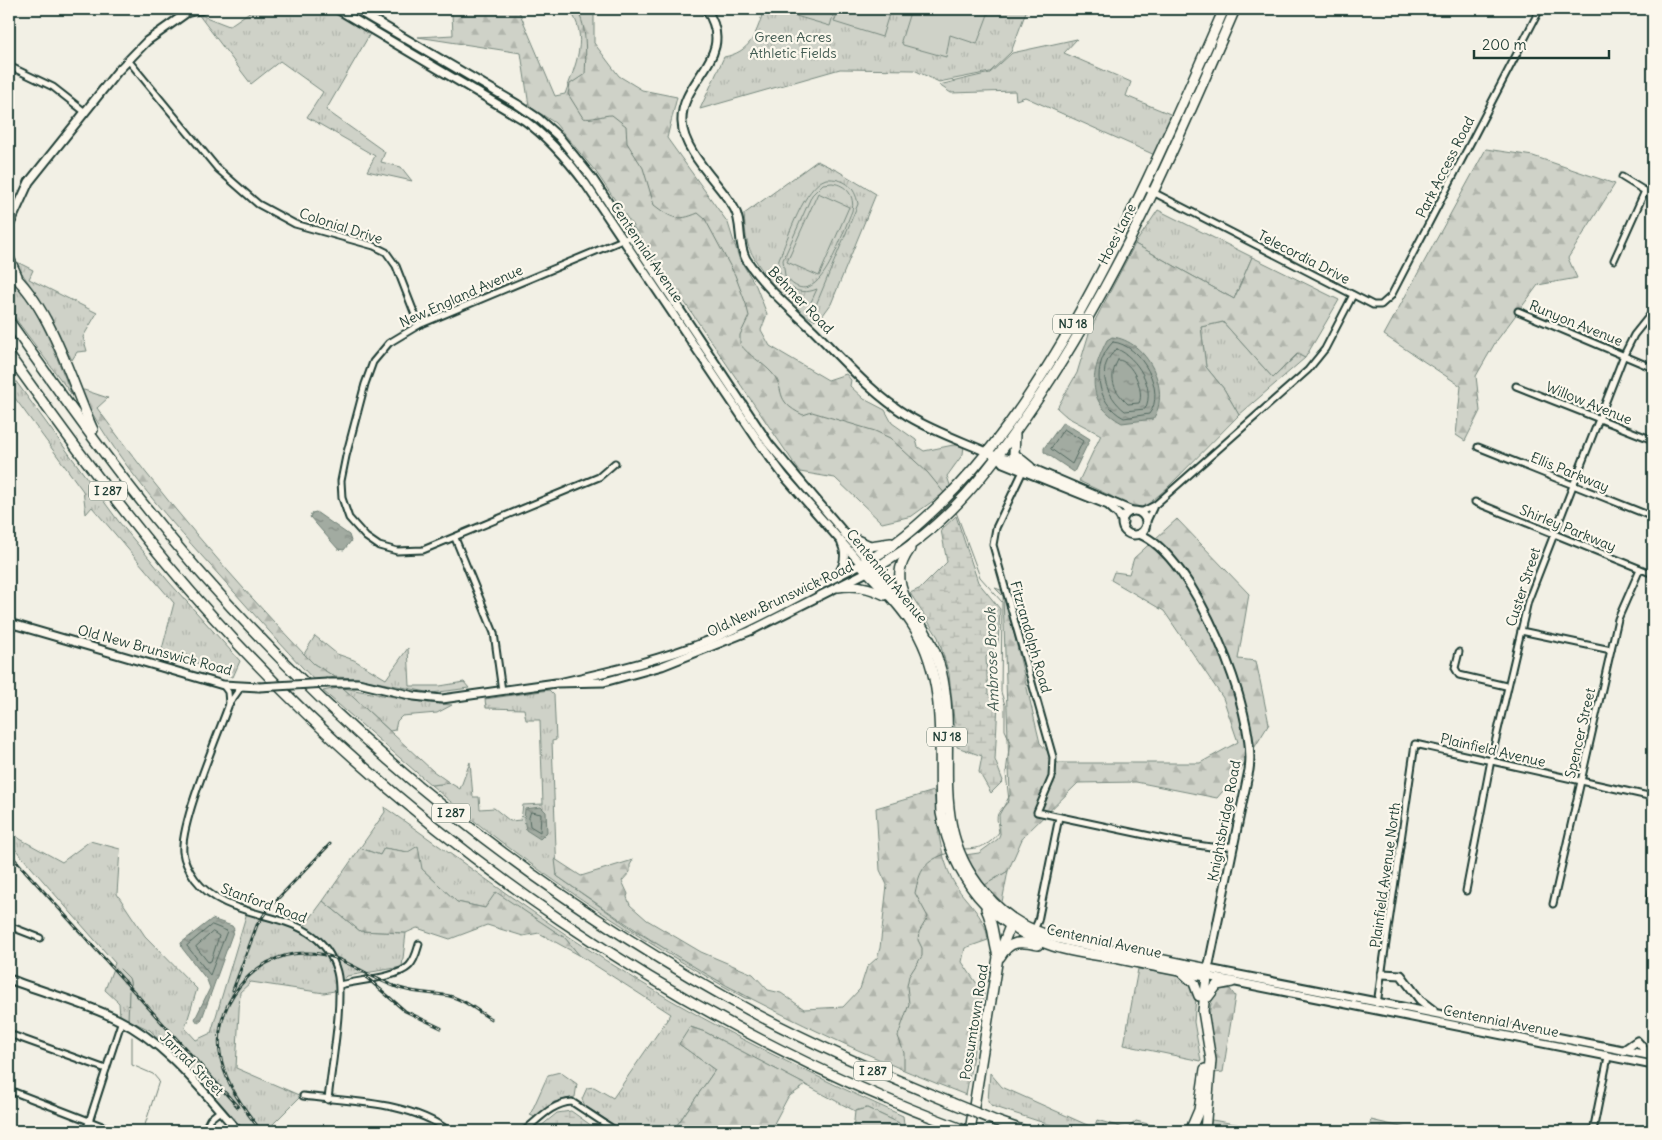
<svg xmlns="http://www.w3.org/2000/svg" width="1662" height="1140" viewBox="0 0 1662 1140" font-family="Delius,sans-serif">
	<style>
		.grass { fill: url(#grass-tufts); stroke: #77887e }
		.forest { fill: url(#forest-firs); stroke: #77887e }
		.wetland { fill: url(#wetland-marsh); stroke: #77887e }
		.cemetery { fill: url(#cemetery-stones); stroke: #77887e }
		.pitch { fill: #cfd2c8; stroke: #77887e; fill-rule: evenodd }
		.water { fill: url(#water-ripples); stroke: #6e7f75 }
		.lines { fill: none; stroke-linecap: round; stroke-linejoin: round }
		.shore { stroke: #536960; stroke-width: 1 }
		.stream { stroke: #6e7f75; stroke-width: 1 }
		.street-casing { stroke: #1f3d34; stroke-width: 9 }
		.secondary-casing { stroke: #1f3d34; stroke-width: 11 }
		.highway-casing { stroke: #1f3d34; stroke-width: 12 }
		.street { stroke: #fbf7ec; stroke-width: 5 }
		.secondary { stroke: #fbf7ec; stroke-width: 7 }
		.highway { stroke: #fbf7ec; stroke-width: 9 }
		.rail-casing { stroke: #1f3d34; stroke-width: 3 }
		.rail { stroke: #fbf7ec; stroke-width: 1; stroke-dasharray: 4; stroke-linecap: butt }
		.secondary-bridge-casing { stroke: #1f3d34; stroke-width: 11; stroke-linecap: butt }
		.highway-bridge-casing { stroke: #1f3d34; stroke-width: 12; stroke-linecap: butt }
		.secondary-bridge { stroke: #fbf7ec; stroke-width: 7 }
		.highway-bridge { stroke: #fbf7ec; stroke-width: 9 }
		.labels { text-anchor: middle; stroke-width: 4.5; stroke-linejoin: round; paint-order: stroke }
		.shield { fill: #fbf7ec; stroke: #61756b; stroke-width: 1 }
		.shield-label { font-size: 12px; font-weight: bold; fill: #1f3d34 }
		.park-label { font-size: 14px; fill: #425b52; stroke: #fbf7ec }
		.street-label { font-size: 14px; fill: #1f3d34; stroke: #fbf7ec }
		.water-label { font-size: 15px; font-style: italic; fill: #465e55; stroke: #fbf7ec }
	</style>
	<defs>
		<pattern id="grass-tufts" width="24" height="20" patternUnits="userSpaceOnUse" patternTransform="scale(1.25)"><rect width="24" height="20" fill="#cfd2c8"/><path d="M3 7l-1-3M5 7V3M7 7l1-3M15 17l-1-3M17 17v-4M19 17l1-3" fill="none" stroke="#b1b5ac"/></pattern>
		<pattern id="forest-firs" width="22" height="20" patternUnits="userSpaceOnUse" patternTransform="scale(1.25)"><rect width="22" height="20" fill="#cfd2c8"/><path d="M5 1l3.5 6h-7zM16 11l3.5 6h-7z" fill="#b1b5ac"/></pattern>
		<pattern id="wetland-marsh" width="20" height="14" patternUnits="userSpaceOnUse" patternTransform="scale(1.25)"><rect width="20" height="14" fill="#cfd2c8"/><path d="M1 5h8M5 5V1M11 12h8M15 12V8" fill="none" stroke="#b1b5ac"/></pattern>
		<pattern id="cemetery-stones" width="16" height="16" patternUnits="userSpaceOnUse" patternTransform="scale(1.25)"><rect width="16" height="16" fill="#cfd2c8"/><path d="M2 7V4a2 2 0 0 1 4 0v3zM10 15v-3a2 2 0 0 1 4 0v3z" fill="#b1b5ac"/></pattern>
		<pattern id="water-ripples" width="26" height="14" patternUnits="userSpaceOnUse" patternTransform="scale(1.25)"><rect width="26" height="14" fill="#a2aba1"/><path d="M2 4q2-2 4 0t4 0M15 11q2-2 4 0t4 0" fill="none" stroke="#838c84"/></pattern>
	</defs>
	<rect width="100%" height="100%" fill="#f2f0e5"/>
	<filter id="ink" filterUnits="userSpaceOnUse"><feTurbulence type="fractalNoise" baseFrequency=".02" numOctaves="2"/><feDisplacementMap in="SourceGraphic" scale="10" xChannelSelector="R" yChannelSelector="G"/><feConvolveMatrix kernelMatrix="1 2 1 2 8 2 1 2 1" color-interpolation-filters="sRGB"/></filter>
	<g filter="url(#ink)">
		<g class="grass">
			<polygon points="254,9 331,9 371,32 326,110 385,152 381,162 401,167 412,181 367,171 375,156 307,117 323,92 280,61 251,84 198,14 229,26"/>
			<path d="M762 9H1027L1011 52 990 72 939 82 914 70 840 69 700 109 724 57C750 52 756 35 763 12Z"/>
			<polygon points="1077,39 1064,53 1131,82 1126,96 1175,116 1157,156 1025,97 1016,100 1015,91 951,93 939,85 990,73 1012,53"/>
			<path d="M817 161 838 171 876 194 831 304 823 315 814 320C792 310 756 268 748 245 745 236 745 224 744 214Z"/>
			<polygon points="1158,210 1252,257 1234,299 1135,244"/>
			<polygon points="13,260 33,270 29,279 97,313 83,337 87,351 77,352 72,360 30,285"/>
			<path d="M9 277C37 300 58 362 72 395L9 310Z"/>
			<polygon points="1223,322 1273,378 1298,354 1305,358 1239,415 1224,389 1206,367 1201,327"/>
			<polygon points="9,372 119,522 169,582 240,661 233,677 184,658 160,657 174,603 92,507 86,514 83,491 9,390"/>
			<polygon points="315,636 337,654 354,660 386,679 408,648 410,686 440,686 464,682 469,688 432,693 357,678 335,677 314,664 304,654"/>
			<polygon points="343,688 428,703 452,705 437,713 402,716 397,721 395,730 390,731"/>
			<path d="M549 690 554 695 556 740 552 741 557 876 632 929 751 999 745 998C634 937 527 868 431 785L450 783 460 789 470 762 473 797H479L480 809 494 808 510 821 521 820 523 805 543 804 540 720H526L524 709 486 708 485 699Z"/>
			<path d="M384 807C467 865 550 927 637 980 722 1032 812 1075 903 1116L905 1131H902L899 1123 867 1108 855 1111 705 1032 691 1027 679 1044 715 1070 673 1131 662 1129 624 1131 585 1106 582 1099 587 1088 594 1087 613 1098 671 1014 579 955 565 938 496 893 485 908 457 902 422 869 408 852 384 848 380 855 360 848 385 812Z"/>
			<polygon points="9,830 20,839 62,862 90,841 120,849 117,894 145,936 197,989 185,1028 196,1040 211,1033 248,909 303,928 323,901 360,931 406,933 402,967 347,976 334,991 324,993 251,982 240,992 236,1068 301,1096 266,1131 244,1131 150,1030 120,1016 119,1003 105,990 115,963 9,842"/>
			<polygon points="1138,969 1174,975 1188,980 1196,997 1194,1022 1201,1061 1124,1045"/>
			<polygon points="560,1072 577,1084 575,1097 554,1102 535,1117 530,1115 548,1075"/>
			<polygon points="990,1073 1002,1087 1094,1128 1097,1120 1127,1129 1136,1121 1156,1126 1155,1131 1069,1131 992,1106 988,1101"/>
			<polygon points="1212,1120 1241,1125 1240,1131 1208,1131"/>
		</g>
		<g class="forest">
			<path d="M441 9H518L555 96 565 94C575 66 590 36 569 9H594V43L619 76 642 90 677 97 667 138 728 223 739 258 756 286 767 314 761 330 770 346 828 380 846 374 851 380 850 386 864 399 885 410 892 423 916 440 918 447 924 451 958 444 964 446 963 454 947 476 951 488 912 516 882 523 835 478 800 472 596 172 555 123 529 106 521 53 418 37 453 35 452 14Z"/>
			<polygon points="1486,149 1533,156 1615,184 1568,258 1577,278 1538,285 1495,343 1476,376 1480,411 1465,441 1456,435 1461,386 1384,335"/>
			<polygon points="1135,244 1234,299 1252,257 1339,300 1305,358 1297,354 1273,378 1223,322 1201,327 1206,367 1224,389 1239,415 1167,488 1145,507 1125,506 1111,496 1079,481 1101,435 1067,417 1057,408 1077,373 1090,330"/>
			<path d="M84 390 108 398 97 408C160 495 229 575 304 654L314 664 335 677 315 681C279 643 245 604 210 565 161 511 113 455 80 391Z"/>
			<polygon points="1177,519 1249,594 1238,659 1256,661 1269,724 1240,771 1217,798 1136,782 1078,783 1023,837 1008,871 985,885 965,855 979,853 998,839 1000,834 999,815 1010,795 1003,596 995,588 1004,591 1040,743 1058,763 1200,763 1238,742 1223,698 1164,611 1111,580 1114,572 1129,574 1134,558"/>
			<polygon points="342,687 433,771 450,783 431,785 323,691"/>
			<path d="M934 791C937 821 939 854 953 881 965 903 985 913 988 940L965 948 962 962 984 994 966 1095C893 1067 822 1035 752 999 684 964 620 920 557 876L555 859 581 876 633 860 630 865V872L622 881 628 894 627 897 630 905 647 920 701 952 753 974 768 990 781 993 804 1009 843 1007 860 989 867 967 877 958 880 948 887 885 880 870 876 808Z"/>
			<polygon points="418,846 422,869 457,902 485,908 496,892 565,938 579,955 539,933 523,936 487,925 450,939 417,928 406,933 360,931 323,901 360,848 380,855 384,848 408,852"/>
			<path d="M1230 989 1235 996 1223 1072 1214 1073C1212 1050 1202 1007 1218 990Z"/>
			<polygon points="690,1027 705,1032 806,1085 788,1097 770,1131 673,1131 715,1070 679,1044"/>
			<polygon points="867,1108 899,1123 902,1131 853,1131 855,1111"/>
			<polygon points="1371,1120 1418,1131 1427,1126 1453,1131 1367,1131"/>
		</g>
		<g class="wetland">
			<polygon points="956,516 978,582 1000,609 998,644 986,657 988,694 998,703 995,760 1003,781 991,793 979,772 982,756 957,747 949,674 938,637 910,593 921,588 947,562 941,530"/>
			<polygon points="571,1111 599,1131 535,1131 557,1113"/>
		</g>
		<polygon class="cemetery" points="1008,871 1002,902 985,885"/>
		<g class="pitch">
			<polygon points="772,9 835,9 830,26"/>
			<polygon points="839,9 872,9 889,14 882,37 834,22"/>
			<polygon points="911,9 990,9 977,44 950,35 946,57 903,45 901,41"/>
			<path d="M826 179C844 178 855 186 858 204L816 305 811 302 817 289C796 298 776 283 779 259 788 238 804 186 826 179ZM832 183C847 185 855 196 852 211 842 233 818 319 785 276L783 260 812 195 823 184Z"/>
			<polygon points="818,193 849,207 819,276 787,262"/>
		</g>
		<g class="water">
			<path d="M1112 337C1147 340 1172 390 1153 419L1122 423C1084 402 1091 372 1107 340Z"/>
			<polygon points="1063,422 1090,439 1074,472 1044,452 1044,448"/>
			<polygon points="316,512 349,535 351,541 344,550 338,549 310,517 312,513"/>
			<polygon points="541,807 546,812 547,832 540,839 526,830 524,819 525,809"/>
			<polygon points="212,919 232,926 234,929 201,1021 198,1023 195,1019 210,988 207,980 182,948 181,943"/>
		</g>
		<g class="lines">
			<g class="shore">
				<path d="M1113 342C1141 344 1167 392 1149 414L1124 418C1095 403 1091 364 1113 342Z"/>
				<path d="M1117 349C1137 357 1156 388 1145 409L1125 411C1106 396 1094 367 1117 349Z"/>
				<path d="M1118 360C1132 360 1145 391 1139 403L1128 404C1113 390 1108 378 1118 360Z"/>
				<polygon points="1064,429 1083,441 1072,464 1051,449"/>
				<polygon points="531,812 541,814 540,832 530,826 529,818"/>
				<polygon points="212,925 227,931 210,975 187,946"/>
				<polygon points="213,932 219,936 211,961 208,962 196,947"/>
			</g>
			<g class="stream">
				<path d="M574 9C588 17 586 59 585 74L570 84 568 94 583 118C592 120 602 115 612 115L626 126 627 143 643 168 654 205C671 218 677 222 698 213L705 219 735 275 746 304 749 316 740 335V344C749 356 762 362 772 373 787 390 772 400 803 415L812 412 875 431 890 438 928 473 945 494"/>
				<path d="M956 512 980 577 1002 602 1001 692 1005 705V730L1010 741 1006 773 1009 801C995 816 996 813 999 832 991 845 979 849 964 849"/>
				<polyline points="120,969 129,978 131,985"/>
				<polyline points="128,1022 129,991"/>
				<polyline points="132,1037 132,1065 153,1074 159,1081 143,1131"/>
				<path d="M904 1069V1053L898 1036 909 1004 907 986 909 976 922 956V948L918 940 919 932 928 917 915 893C920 870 924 861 948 853"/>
			</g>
			<defs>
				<g id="street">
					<polyline points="128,60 217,168 258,204 295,224 374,246 386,252 396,266 419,325"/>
					<polyline points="9,66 53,87 85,112"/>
					<polyline points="1622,177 1653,196"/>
					<polyline points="1145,188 1373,305 1381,305 1391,296 1540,9"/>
					<polyline points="1614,260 1645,191"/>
					<polyline points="1518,311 1653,368"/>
					<polyline points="1516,386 1653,440"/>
					<polyline points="1478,447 1653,517"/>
					<polyline points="615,463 599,477 423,550 397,551 379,546 366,537 349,518 342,498 341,481 346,456 365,384 373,362 389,343 419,325 632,236"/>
					<polyline points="1023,471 996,528 993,545 1053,757 1052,777 1037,812 1183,843 1211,847 1234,846"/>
					<polyline points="1475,502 1653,574"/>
					<polyline points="1136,511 1143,511 1155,505 1308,370 1325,349 1353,295"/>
					<polyline points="1146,523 1153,508"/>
					<polyline points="455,538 494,633 502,691"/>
					<polyline points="1521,631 1611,650"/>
					<polyline points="1459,652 1455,668 1459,675 1506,686"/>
					<polyline points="223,685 228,692 229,704"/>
					<path d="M241 687 229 704C218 735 180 823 183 852 184 861 190 872 195 879 232 929 318 902 337 972 344 999 331 1069 328 1100"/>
					<polyline points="1653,886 1650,902 1653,902"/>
					<polyline points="1466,891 1491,760 1528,601 1624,355 1634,335 1650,315 1653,308"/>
					<polyline points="1553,904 1618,619 1640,569"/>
					<polyline points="9,926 40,938"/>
					<polyline points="1034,930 1038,921 1059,817"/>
					<path d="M340 985C358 980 397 978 409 966 415 960 417 951 419 944"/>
					<polyline points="1377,1004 1415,744 1653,797"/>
					<polyline points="9,1034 106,1069"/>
					<polyline points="9,1090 115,1131"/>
					<path d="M303 1096C351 1102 409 1101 449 1131"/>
					<polyline points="86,1131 121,1023 120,1020"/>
					<polyline points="204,1131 210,1119 220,1111"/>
					<path d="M524 1131C539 1119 552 1103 572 1102L616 1131"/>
					<polyline points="1593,1131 1608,1057"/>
				</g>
				<g id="secondary">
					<path d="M337 9 524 120C549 138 567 159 585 183L763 448 784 476 861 564C811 590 762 618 710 640 663 659 613 671 563 682"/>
					<polyline points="355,9 517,104 539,119 559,137 592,178 769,444 868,561"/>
					<path d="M706 9C739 58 680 78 682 122 683 152 719 183 734 208 743 223 737 243 746 259 764 287 790 308 813 330 844 361 871 393 908 416 936 433 968 443 998 457L1007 458 1036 470 1132 511"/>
					<polyline points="189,12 203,9"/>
					<polyline points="9,226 29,182 117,72 147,41 192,9"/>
					<polyline points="998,457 1003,463 1108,505 1119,515 1123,522"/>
					<circle cx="1134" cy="523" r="12"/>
					<path d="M1139 534C1194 554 1258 715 1249 770L1208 969 1653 1056"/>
					<path d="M837 576C844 567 847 555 842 544"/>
					<polyline points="9,623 223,685 259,687"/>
					<polyline points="327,683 358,683 414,696 442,699 556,683 604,682 662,666 750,631 867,572"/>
					<polyline points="1382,974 1401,975 1420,1000 1433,1010"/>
					<polyline points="1206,976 1653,1065"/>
					<path d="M9 979C45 993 85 1003 119 1020 168 1044 203 1092 238 1131"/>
					<polyline points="1624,1050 1637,1041 1649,1055"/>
				</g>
				<g id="highway">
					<polyline points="9,222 11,220"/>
					<polyline points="9,258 17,276"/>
					<path d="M9 271C52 308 70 380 93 430"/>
					<path d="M9 321C69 406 130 492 198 570 357 752 546 901 758 1015 821 1048 886 1076 952 1103"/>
					<path d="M9 355C74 446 139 535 214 618 417 844 682 1025 967 1131"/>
					<polyline points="1015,435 1014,454 1030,467"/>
					<polyline points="846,535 870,546 891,543"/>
					<path d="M868 561C898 594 930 626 941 670 960 748 925 823 984 892 997 908 1015 922 1034 930 1057 940 1080 943 1104 948 1139 955 1173 962 1208 969L1203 1011 1211 1060 1205 1131"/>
					<path d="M870 571C948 529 993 466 1041 394 1121 273 1178 141 1235 9"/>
					<path d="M838 587C855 584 870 587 885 595"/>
					<path d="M906 600C897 580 897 567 910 549"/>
					<path d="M986 909C994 925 993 940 998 956"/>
					<path d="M1000 957C1010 940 1020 941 1038 945"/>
					<polyline points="1182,972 1194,983 1199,996"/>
					<path d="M1206 976C1178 971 1149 965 1120 959 1098 955 1074 953 1053 946 990 926 953 877 941 813 938 752 948 684 915 629 901 605 879 585 861 564 889 551 914 529 936 508 991 456 1032 394 1070 329 1129 226 1176 118 1224 9"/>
					<polyline points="1208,997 1217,985 1232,982"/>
					<polyline points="996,1121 1025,1131"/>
					<polyline points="970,1131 998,957 1012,921"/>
					<polyline points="1190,1131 1199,1110 1205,1069"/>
				</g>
			</defs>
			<use href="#street" class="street-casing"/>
			<use href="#secondary" class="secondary-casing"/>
			<use href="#highway" class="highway-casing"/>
			<use href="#street" class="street"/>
			<use href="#secondary" class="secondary"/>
			<use href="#highway" class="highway"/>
			<defs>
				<g id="rail">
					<polyline points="9,853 238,1107"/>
					<polyline points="366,977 405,1011 441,1028"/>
					<polyline points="233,990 257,925 268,909 330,844"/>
					<path d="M261 1131C244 1109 227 1086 221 1059 210 1007 252 954 304 953 342 951 368 980 403 989 416 993 430 993 444 995 461 997 476 1010 491 1019"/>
				</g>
			</defs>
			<use href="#rail" class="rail-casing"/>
			<use href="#rail" class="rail"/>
			<defs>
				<polyline id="secondary-bridge" points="259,687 327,683"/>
				<polyline id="highway-bridge" points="952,1103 996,1121"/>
			</defs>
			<use href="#secondary-bridge" class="secondary-bridge-casing"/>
			<use href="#highway-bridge" class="highway-bridge-casing"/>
			<use href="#secondary-bridge" class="secondary-bridge"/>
			<use href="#highway-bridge" class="highway-bridge"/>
		</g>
	</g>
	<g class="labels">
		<g class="shield">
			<rect x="1053" y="314.5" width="40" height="19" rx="4"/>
			<rect x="89" y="481.5" width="38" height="19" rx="4"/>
			<rect x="927" y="727.5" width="40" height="19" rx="4"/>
			<rect x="432" y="803.5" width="38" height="19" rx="4"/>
			<rect x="854" y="1061.5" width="38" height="19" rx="4"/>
		</g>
		<g class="shield-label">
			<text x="1073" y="328">NJ 18</text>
			<text x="108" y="495">I 287</text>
			<text x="947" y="741">NJ 18</text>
			<text x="451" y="817">I 287</text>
			<text x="873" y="1075">I 287</text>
		</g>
		<g class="park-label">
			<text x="793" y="42">Green Acres<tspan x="793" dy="16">Athletic Fields</tspan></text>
		</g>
		<g class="street-label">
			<text transform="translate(1445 167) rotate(-63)" y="5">Park Access Road</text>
			<text transform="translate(341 226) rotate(18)" y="5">Colonial Drive</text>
			<text transform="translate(1117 234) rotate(-63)" y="5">Hoes Lane</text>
			<text transform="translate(647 252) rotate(56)" y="5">Centennial Avenue</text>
			<text transform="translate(1304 257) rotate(27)" y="5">Telecordia Drive</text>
			<text transform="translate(461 296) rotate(-24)" y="5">New England Avenue</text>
			<text transform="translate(801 300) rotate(46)" y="5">Behmer Road</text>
			<text transform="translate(1576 323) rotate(22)" y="5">Runyon Avenue</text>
			<text transform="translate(1589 403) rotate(22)" y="5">Willow Avenue</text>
			<text transform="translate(1570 472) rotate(22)" y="5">Ellis Parkway</text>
			<text transform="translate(1568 528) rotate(22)" y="5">Shirley Parkway</text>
			<text transform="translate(887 576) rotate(50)" y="5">Centennial Avenue</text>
			<text transform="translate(1523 587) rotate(-72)" y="5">Custer Street</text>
			<text transform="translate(780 599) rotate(-25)" y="5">Old New Brunswick Road</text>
			<text transform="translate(1031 637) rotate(74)" y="5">Fitzrandolph Road</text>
			<text transform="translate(155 650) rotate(15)" y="5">Old New Brunswick Road</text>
			<text transform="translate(1580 733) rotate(-77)" y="5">Spencer Street</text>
			<text transform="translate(1493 750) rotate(13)" y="5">Plainfield Avenue</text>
			<text transform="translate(1224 821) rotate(-79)" y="5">Knightsbridge Road</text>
			<text transform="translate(1385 875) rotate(-82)" y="5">Plainfield Avenue North</text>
			<text transform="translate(264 903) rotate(20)" y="5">Stanford Road</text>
			<text transform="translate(1104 941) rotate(12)" y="5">Centennial Avenue</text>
			<text transform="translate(1501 1021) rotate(11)" y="5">Centennial Avenue</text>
			<text transform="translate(974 1022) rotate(-81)" y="5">Possumtown Road</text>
			<text transform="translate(192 1064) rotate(45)" y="5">Jarrad Street</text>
		</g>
		<g class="water-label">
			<text transform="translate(992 660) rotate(-92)" y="5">Ambrose Brook</text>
		</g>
	</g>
	<rect width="1662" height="1140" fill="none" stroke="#fbf7ec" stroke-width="30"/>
	<rect x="15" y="15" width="1632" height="1110" fill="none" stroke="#1f3d34" stroke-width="2" filter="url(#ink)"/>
	<path d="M1474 50v8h135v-8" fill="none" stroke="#1f3d34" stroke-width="2.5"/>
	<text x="1482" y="50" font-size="15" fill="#1f3d34" stroke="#fbf7ec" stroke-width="4" paint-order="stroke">200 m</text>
</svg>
